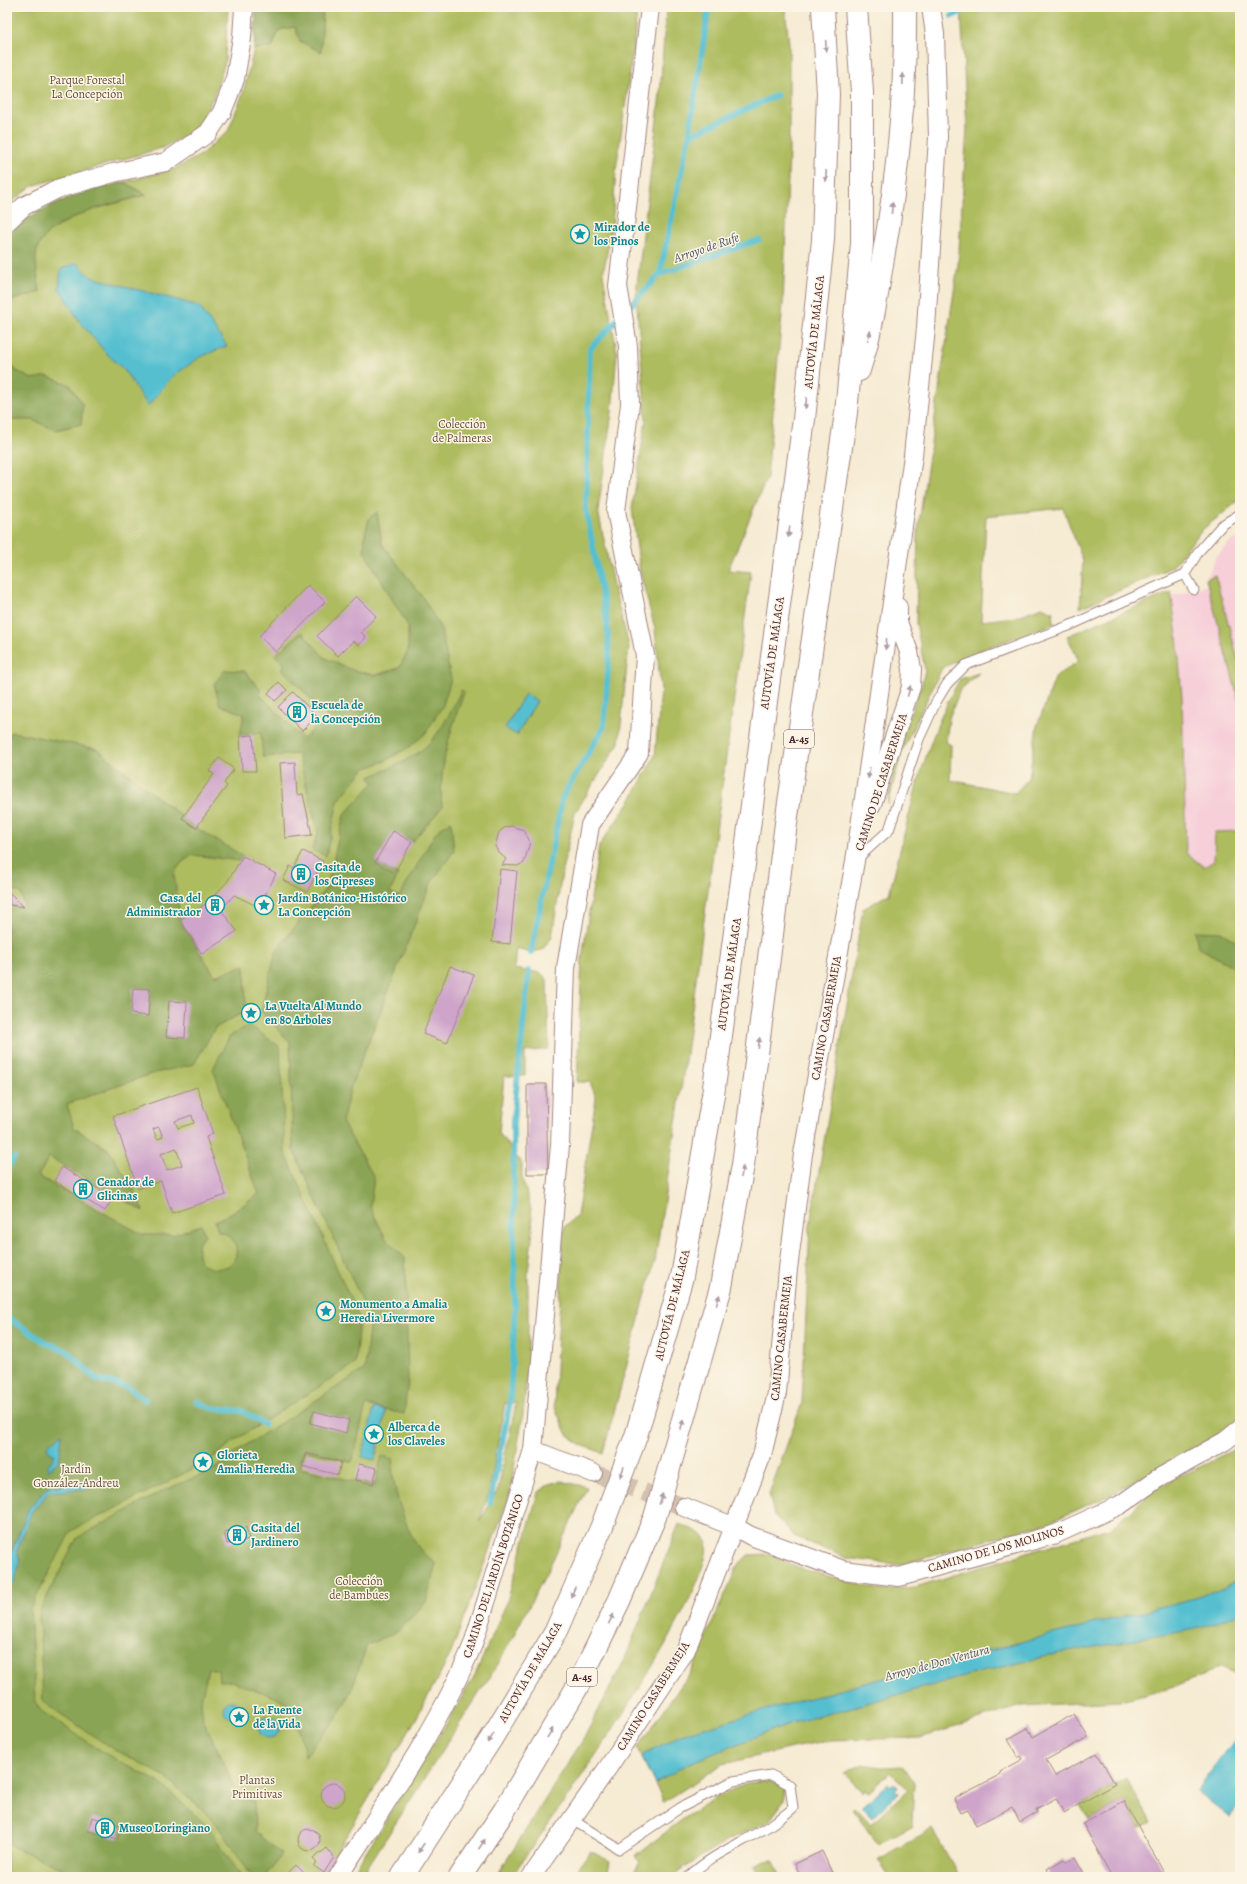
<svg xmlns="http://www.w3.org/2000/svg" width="1247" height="1884" viewBox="0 0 1247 1884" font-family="Alegreya,serif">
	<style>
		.built { fill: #f6cfd9 }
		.green { fill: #adbc5e; stroke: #7c6e44; fill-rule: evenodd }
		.forest { fill: #8aa455; stroke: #6a6240 }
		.water { fill: #54bfd0; stroke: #4f6f7e }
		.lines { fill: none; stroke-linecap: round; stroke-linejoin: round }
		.stream { stroke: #54bfd0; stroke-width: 6 }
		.building { fill: #cea4ca; fill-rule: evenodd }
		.minor-tunnel { stroke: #d4c2b1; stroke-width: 18; stroke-dasharray: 18 9; stroke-linecap: butt }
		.service-casing { stroke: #a0857f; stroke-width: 11 }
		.minor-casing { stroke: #a0857f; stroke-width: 20 }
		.motorway-casing { stroke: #a0857f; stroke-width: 24 }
		.service { stroke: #fff; stroke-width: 9 }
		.minor { stroke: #fff; stroke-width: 18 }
		.motorway { stroke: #fff; stroke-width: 22 }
		.oneway { fill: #ae9aa0 }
		.labels { text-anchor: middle; stroke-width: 3; stroke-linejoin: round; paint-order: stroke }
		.shield { fill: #fcf5e5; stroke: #7f5f63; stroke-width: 1 }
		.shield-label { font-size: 11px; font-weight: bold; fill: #4a1f2b }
		.park-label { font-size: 12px; fill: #684e3a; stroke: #fcf5e5 }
		.culture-label { font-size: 12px; font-weight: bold; fill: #0d838f; stroke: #fcf5e5; text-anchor: start }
		.street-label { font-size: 12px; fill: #4a1f2b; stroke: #fcf5e5 }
		.water-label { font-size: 13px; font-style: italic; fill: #4e5765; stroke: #fcf5e5 }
	</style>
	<rect width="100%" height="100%" fill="#fcf5e5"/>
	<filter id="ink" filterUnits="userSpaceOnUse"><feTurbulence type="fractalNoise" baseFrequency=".025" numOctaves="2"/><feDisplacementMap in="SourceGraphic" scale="8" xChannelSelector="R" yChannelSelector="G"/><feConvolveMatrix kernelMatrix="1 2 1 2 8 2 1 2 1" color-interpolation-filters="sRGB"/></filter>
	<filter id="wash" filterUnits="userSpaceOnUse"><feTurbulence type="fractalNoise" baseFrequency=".012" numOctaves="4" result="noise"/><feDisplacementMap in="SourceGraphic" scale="16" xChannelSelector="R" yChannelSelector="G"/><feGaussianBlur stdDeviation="0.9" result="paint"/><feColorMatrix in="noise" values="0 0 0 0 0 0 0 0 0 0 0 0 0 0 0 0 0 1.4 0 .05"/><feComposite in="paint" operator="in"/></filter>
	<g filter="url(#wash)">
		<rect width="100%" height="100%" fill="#f6ebd3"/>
		<polygon class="built" points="1240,537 1240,944 1186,853 1177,635 1172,596 1208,585 1206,579 1216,557 1231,541"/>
		<g class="green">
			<polygon points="7,7 228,7 225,62 214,96 196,130 162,148 32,186 7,206"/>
			<path d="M256 7H637L634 43 616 170 612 227 603 274 617 352 612 412 598 510 613 585 629 646 619 743 575 813 563 866 552 937 542 950 531 952 516 948 514 969 541 973 547 979 549 1049 525 1052V1076H504L499 1133 522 1164V1177L531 1209 533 1230 528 1272V1362L523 1415 509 1497 451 1653 417 1717 322 1877H7V284L19 248 84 212 146 195 124 182 174 169 199 156 228 131 243 93 254 49ZM505 1403H516L498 1490 479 1522 489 1493Z"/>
			<polygon points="666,7 785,7 789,44 789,152 783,304 767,477 728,570 751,572 682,1083 655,1260 603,1453 581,1445 566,1433 554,1405 564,1227 577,1216 596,1098 590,1082 577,1082 582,958 599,846 632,798 655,755 661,691 655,629 640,572 632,508 646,420 636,293 660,95"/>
			<polygon points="961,7 1240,7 1240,495 1236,503 1203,529 1172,567 1080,608 1083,561 1063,508 986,516 981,621 1015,617 1042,607 1053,612 1054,624 983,649 942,668 902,751 888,804 896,749 922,684 925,670 916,623 918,529 958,265 967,129"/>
			<polygon points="1215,575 1240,666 1240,705 1206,579"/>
			<path d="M1171 592 1177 635 1182 698 1186 853 1204 867 1214 861 1215 832 1240 831V944L1198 947 1238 969 1240 974V1418L1219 1434 1110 1495 1050 1522 901 1565 846 1558 794 1536 774 1515 769 1494 802 1403 810 1225 863 909 889 894C908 822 922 745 960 679L979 673 960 690 949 718 946 742 951 745 950 780 1015 793 1029 778 1037 726 1056 676 1079 661 1067 636Z"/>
			<polygon points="1240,1445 1240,1676 1219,1666 1205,1675 1174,1687 1122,1701 1021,1706 920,1738 828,1740 723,1764 664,1802 637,1748 690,1673 738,1565 748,1555 770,1554 802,1569 881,1590 915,1587 1110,1528 1156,1488 1235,1450"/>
			<polygon points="561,1481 587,1487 547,1572 500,1661 361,1877 350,1877 445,1726 475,1675 507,1602 538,1493 549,1484"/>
			<path d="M679 1524C688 1528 703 1531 706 1541 719 1588 545 1829 511 1877H496L584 1738 623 1663Z"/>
			<polygon points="863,1764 881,1767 903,1766 914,1783 912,1821 914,1826 877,1843 852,1809 854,1807 871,1825 908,1789 890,1772 868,1793 865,1790 863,1793 844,1773"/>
			<polygon points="1126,1778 1151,1822 1139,1828 1124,1801 1089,1820 1080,1805"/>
			<path d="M770 1781 784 1789V1801L769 1821 726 1841 683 1868 674 1877H618L619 1873 632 1876 640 1862 634 1857C666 1832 712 1793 751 1783 757 1781 764 1782 770 1781Z"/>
			<polygon points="932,1829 960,1877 889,1877 878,1859"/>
			<polygon points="590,1851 610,1861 608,1872 605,1877 572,1877"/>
			<polygon points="773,1860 781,1877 759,1877 754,1865 761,1862"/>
		</g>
		<g class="forest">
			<polygon points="256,7 323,7 321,52 300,41 295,27 279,30 272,48 254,49"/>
			<path d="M124 182 146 195C117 203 39 218 36 256 35 267 39 281 40 292L7 302V233C46 202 76 194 124 182Z"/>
			<polygon points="7,353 15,370 32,379 47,376 70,385 83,405 81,424 56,430 32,420 12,420 7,422"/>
			<polygon points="377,512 382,544 422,596 441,629 451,679 443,705 425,734 409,747 385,761 364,769 338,801 326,856 312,850 318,833 298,754 263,757 261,733 240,736 244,714 220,705 214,684 225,670 245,671 260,689 260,695 303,739 327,716 281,668 285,665 275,655 302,632 325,658 355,671 376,675 399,668 408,651 408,626 364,551 365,534 369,519"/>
			<path d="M461 690 464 692C451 729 438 767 442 807L412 842 393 832 375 862 398 875 390 892 399 897 436 832 451 821 454 851 431 883 351 1086 342 1122 374 1177 370 1207 386 1239 405 1258 408 1381 404 1414 366 1405 352 1462 304 1450 300 1468 374 1486 382 1456 393 1459C389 1482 407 1534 422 1552 426 1556 432 1560 436 1564L426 1602 397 1632 367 1645 351 1691 336 1719 305 1756C295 1710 296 1701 248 1688 243 1686 239 1683 234 1681 230 1680 223 1681 219 1681L218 1669H208L201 1701 203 1721 224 1762 235 1791 254 1802 255 1832 282 1855 264 1877H253L213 1819 164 1776 107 1745 43 1702 39 1612 77 1538 163 1491 217 1468 237 1451 365 1369 370 1318 293 1150 290 1042 261 1011 276 951 327 887 344 815 374 782 370 777C385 770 401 764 415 755 437 741 451 713 461 690Z"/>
			<path d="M13 732 97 749 196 828 243 856 240 861 193 855 181 863 174 874 180 920 215 976 245 965 246 1011 215 1028 194 1064 151 1074 67 1104 74 1128 108 1149 134 1190 143 1211 49 1157 38 1176 143 1235H173L201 1225 205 1235C201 1239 198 1243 198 1249 194 1276 241 1275 236 1247 234 1238 226 1233 218 1231L215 1221 235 1211 259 1194 213 1069 229 1037 249 1025 280 1047 285 1152 359 1318 355 1364 237 1439 210 1460 71 1531 30 1609 35 1702 41 1711 106 1754 160 1783 208 1827 242 1877H80L7 1844V916L10 905 24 906 21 893 8 888 7 885V734Z"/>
			<polygon points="1195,931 1221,932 1240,944 1240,974 1238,969 1198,947"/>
		</g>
		<g class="water">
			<polygon points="77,263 91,277 199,306 227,346 200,357 172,377 148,406 124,370 106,353 80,322 59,288 61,269"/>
			<polygon points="525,694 537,701 517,735 505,728"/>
			<polygon points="374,1408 386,1411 375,1460 362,1457"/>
			<polygon points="62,1434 59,1461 48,1470 47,1465 53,1460 54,1454 50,1452 47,1446"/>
			<polygon points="89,1483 91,1488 49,1492 32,1511 17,1551 20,1562 15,1581 7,1591 7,1571 12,1551 29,1508 48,1487"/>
			<polygon points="1240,1580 1240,1613 1196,1629 1056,1654 981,1672 786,1725 687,1764 655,1784 641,1756 680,1735 769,1709 970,1655 1199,1597"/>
			<circle cx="231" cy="1709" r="8"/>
			<circle cx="269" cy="1727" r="11"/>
			<polygon points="1240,1733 1240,1804 1230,1817 1196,1791"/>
			<polygon points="888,1783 890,1786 894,1783 898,1787 895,1790 898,1793 872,1818 862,1807"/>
		</g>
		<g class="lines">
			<g class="stream">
				<polyline points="952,16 971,7"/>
				<polyline points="689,136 777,95"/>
				<polyline points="660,274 759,240"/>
				<polyline points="531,952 563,796 604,727 609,654 607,622 586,509 590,349 660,274 689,136 709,7"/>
				<polyline points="7,1169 14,1158"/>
				<polyline points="7,1317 45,1342 67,1351 96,1379 128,1387 145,1400"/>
				<polyline points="197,1402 212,1408 242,1411 264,1424"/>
				<polyline points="490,1503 510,1403 515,1307 513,1122 529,971"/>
			</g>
		</g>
		<g id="blocks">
			<g class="building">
				<polygon points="308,585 325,602 276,652 259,636"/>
				<polygon points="356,596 376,616 361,632 366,637 359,645 353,641 338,656 317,636"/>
				<polygon points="279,682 287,690 275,701 268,693"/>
				<polygon points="293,692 317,716 302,731 278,707"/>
				<polygon points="253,735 256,771 242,771 240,736"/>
				<polygon points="219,758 234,769 224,783 227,786 196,828 182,818 214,774 209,771"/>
				<polygon points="295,762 297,795 303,794 312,835 285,838 280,763"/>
				<polygon points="511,826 524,830 530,842 524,863 517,866 502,865 506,859 498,852 495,846 499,832 504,828"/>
				<polygon points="393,831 412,842 394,873 375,862"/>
				<polygon points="303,851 323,861 307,892 283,880 290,866 294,868"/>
				<polygon points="243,856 276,874 259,907 234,895 221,910 237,931 202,954 180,920 207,903 227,882"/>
				<polygon points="500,869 517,871 510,944 492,942"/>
				<polygon points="9,892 24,907 10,905"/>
				<polygon points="450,966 474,975 447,1043 423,1034"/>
				<polygon points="133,988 150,989 148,1016 131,1014"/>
				<polygon points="169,1001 187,1002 185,1038 166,1037"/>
				<polygon points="527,1084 546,1084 548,1174 527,1174"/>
				<path d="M197 1087 213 1134 206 1137 226 1195 172 1213 161 1181 138 1189 113 1116ZM192 1115 194 1123 178 1128 175 1121ZM159 1127 163 1137 157 1139 153 1129ZM176 1148 182 1165 167 1170 161 1154Z"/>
				<polygon points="62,1167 113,1198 105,1211 54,1181"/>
				<polygon points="314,1411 349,1420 346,1433 310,1423"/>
				<polygon points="306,1453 341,1462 338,1475 302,1466"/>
				<polygon points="359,1464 377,1468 373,1484 355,1480"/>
				<polygon points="246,1527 249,1539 227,1544 224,1532"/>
				<polygon points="1074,1714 1088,1737 1046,1760 1055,1776 1097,1753 1115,1784 1064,1813 1056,1798 1036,1809 1037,1812 1020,1822 1012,1807 976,1825 968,1810 961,1813 954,1799 1001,1774 1000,1772 1023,1759 1021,1756 1018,1758 1008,1739 1028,1728 1033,1737"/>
				<circle cx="333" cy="1795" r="12"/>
				<polygon points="1124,1801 1139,1828 1167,1877 1112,1877 1083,1824"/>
				<polygon points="92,1817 122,1826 118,1839 88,1831"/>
				<circle cx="309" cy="1840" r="11"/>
				<polygon points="327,1848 334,1857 324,1873 314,1866 317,1863 313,1859"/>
				<polygon points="822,1851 834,1877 801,1877 795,1864"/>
				<polygon points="1075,1857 1086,1877 1051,1877 1047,1869 1064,1859 1066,1862"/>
				<polygon points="296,1865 308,1877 284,1877"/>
			</g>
		</g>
	</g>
	<g filter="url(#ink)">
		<use href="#blocks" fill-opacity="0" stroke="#a0857f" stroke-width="1"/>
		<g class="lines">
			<polyline class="minor-tunnel" points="593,1473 684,1507"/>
			<defs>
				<g id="service">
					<polyline points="1185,574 1194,590"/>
					<polyline points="856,860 889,830 919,739 936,702 947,684 966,665 1071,625 1185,574 1199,551 1222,525 1240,514"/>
					<path d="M571 1819 619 1849 680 1808 733 1781 771 1775 790 1785 793 1808C761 1837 718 1848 688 1877"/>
				</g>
				<g id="minor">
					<polyline points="7,222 24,206 57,189 113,173 166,162 208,133 222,112 235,79 242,38 244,7"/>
					<polyline points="872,804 911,687 912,669 909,652 898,622 898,607"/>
					<polyline points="533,1450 593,1473"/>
					<polyline points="684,1507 735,1527 751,1536 843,1570 899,1577 1056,1534 1120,1505 1157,1479 1225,1441 1240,1429"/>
					<path d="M338 1877C386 1802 439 1727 473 1644L533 1450 560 1145 566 968 590 825 639 753 645 655 616 511 630 404 628 346 618 286 650 7"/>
					<polyline points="531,1877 609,1766 686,1650 762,1455 777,1393 788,1269 803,1154 855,861 913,456 926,328 938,137 935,34 931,7"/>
				</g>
				<g id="motorway">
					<path d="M859 370C871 333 877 296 883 258 898 175 906 91 905 7"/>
					<polyline points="402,1877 491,1739 555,1633 602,1526 636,1436 682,1277 713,1095 804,419 823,240 828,94 823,7"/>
					<polyline points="460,1877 504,1811 576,1689 619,1601 655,1517 721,1287 743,1165 786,823 846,413 862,244 862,92 856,7"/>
				</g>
			</defs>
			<use href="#service" class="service-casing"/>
			<use href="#minor" class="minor-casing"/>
			<use href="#motorway" class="motorway-casing"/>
			<use href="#service" class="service"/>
			<use href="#minor" class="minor"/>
			<use href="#motorway" class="motorway"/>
		</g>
		<defs><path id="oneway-solid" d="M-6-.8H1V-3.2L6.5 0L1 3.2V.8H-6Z"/></defs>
		<g class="oneway">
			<use href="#oneway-solid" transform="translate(826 46) rotate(87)"/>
			<use href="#oneway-solid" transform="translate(903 79) rotate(-88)"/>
			<use href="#oneway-solid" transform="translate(826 176) rotate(92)"/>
			<use href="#oneway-solid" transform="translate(892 208) rotate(-84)"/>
			<use href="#oneway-solid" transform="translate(869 336) rotate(-76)"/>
			<use href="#oneway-solid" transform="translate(806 403) rotate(96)"/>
			<use href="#oneway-solid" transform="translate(789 532) rotate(98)"/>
			<use href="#oneway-solid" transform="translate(886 644) rotate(97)"/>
			<use href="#oneway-solid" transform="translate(909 691) rotate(-75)"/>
			<use href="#oneway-solid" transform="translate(869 773) rotate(99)"/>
			<use href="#oneway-solid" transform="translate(759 1043) rotate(-83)"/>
			<use href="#oneway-solid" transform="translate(742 1172) rotate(-80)"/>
			<use href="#oneway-solid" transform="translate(718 1300) rotate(-74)"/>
			<use href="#oneway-solid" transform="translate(682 1425) rotate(-74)"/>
			<use href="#oneway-solid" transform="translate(622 1472) rotate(110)"/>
			<use href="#oneway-solid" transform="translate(661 1499) rotate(-73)"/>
			<use href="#oneway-solid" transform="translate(573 1592) rotate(114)"/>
			<use href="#oneway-solid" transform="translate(611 1619) rotate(-64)"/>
			<use href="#oneway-solid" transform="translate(550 1733) rotate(-59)"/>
			<use href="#oneway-solid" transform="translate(491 1738) rotate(122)"/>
			<use href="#oneway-solid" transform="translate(482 1844) rotate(-57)"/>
			<use href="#oneway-solid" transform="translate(421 1848) rotate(123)"/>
		</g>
	</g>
	<defs>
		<symbol id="sight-ring" viewBox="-11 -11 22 22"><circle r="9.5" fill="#fcf5e5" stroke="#0f9aa8" stroke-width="1.5"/><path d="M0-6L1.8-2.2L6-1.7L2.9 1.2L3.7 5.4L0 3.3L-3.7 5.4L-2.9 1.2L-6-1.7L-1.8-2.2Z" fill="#0f9aa8"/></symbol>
		<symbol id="building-ring" viewBox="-11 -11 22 22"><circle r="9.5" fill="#fcf5e5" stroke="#0f9aa8" stroke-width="1.5"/><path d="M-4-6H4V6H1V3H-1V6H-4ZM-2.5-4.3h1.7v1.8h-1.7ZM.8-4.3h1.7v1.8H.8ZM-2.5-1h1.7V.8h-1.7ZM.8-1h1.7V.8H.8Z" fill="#0f9aa8"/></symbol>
	</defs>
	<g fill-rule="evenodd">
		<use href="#sight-ring" x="569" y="223" width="22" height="22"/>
		<use href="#building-ring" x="286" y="701" width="22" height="22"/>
		<use href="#building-ring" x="290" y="863" width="22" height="22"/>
		<use href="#building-ring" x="204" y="894" width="22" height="22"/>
		<use href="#sight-ring" x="253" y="894" width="22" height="22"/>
		<use href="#sight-ring" x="240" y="1002" width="22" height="22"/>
		<use href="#building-ring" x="72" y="1178" width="22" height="22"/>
		<use href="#sight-ring" x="315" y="1300" width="22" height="22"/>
		<use href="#sight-ring" x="363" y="1423" width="22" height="22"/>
		<use href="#sight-ring" x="192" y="1451" width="22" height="22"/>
		<use href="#building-ring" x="226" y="1524" width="22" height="22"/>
		<use href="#sight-ring" x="228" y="1706" width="22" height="22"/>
		<use href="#building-ring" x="94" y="1817" width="22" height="22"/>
	</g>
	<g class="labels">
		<g class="shield">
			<rect x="784" y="730" width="30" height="18" rx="3"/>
			<rect x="567" y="1668" width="30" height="18" rx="3"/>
		</g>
		<g class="shield-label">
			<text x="799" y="743">A-45</text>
			<text x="582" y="1681">A-45</text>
		</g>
		<g class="park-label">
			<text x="87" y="84">Parque Forestal<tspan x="87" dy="14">La Concepción</tspan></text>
			<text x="462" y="428">Colección<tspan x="462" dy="14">de Palmeras</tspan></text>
			<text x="76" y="1473">Jardín<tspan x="76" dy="14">González-Andreu</tspan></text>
			<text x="359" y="1585">Colección<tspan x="359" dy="14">de Bambúes</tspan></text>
			<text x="257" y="1784">Plantas<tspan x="257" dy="14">Primitivas</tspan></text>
		</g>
		<g class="culture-label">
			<text x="594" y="231">Mirador de<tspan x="594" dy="14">los Pinos</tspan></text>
			<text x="311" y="709">Escuela de<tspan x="311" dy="14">la Concepción</tspan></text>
			<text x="315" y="871">Casita de<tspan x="315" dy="14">los Cipreses</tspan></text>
			<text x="201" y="902" text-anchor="end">Casa del<tspan x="201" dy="14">Administrador</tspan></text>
			<text x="278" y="902">Jardín Botánico-Histórico<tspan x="278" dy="14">La Concepción</tspan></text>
			<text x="265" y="1010">La Vuelta Al Mundo<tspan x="265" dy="14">en 80 Arboles</tspan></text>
			<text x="97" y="1186">Cenador de<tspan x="97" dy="14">Glicinas</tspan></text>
			<text x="340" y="1308">Monumento a Amalia<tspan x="340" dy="14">Heredia Livermore</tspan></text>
			<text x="388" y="1431">Alberca de<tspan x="388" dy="14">los Claveles</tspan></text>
			<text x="217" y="1459">Glorieta<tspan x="217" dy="14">Amalia Heredia</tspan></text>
			<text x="251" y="1532">Casita del<tspan x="251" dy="14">Jardinero</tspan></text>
			<text x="253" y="1714">La Fuente<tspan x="253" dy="14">de la Vida</tspan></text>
			<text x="119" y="1832">Museo Loringiano</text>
		</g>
		<g class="street-label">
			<text transform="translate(814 332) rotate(-84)" y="4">AUTOVÍA DE MÁLAGA</text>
			<text transform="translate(772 653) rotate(-82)" y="4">AUTOVÍA DE MÁLAGA</text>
			<text transform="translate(881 782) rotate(-72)" y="4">CAMINO DE CASABERMEJA</text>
			<text transform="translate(729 974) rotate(-82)" y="4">AUTOVÍA DE MÁLAGA</text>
			<text transform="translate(826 1018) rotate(-80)" y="4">CAMINO CASABERMEJA</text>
			<text transform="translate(672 1305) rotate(-76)" y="4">AUTOVÍA DE MÁLAGA</text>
			<text transform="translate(781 1338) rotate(-84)" y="4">CAMINO CASABERMEJA</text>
			<text transform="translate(996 1549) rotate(-16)" y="4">CAMINO DE LOS MOLINOS</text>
			<text transform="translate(493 1576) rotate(-72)" y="4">CAMINO DEL JARDÍN BOTÁNICO</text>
			<text transform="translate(530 1672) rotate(-60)" y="4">AUTOVÍA DE MÁLAGA</text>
			<text transform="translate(653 1696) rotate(-58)" y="4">CAMINO CASABERMEJA</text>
		</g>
		<g class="water-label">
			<text transform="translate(706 247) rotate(-19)" y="5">Arroyo de Rufe</text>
			<text transform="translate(937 1662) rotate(-15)" y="5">Arroyo de Don Ventura</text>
		</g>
	</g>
	<rect width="1247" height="1884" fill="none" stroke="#fcf5e5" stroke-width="24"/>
</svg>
